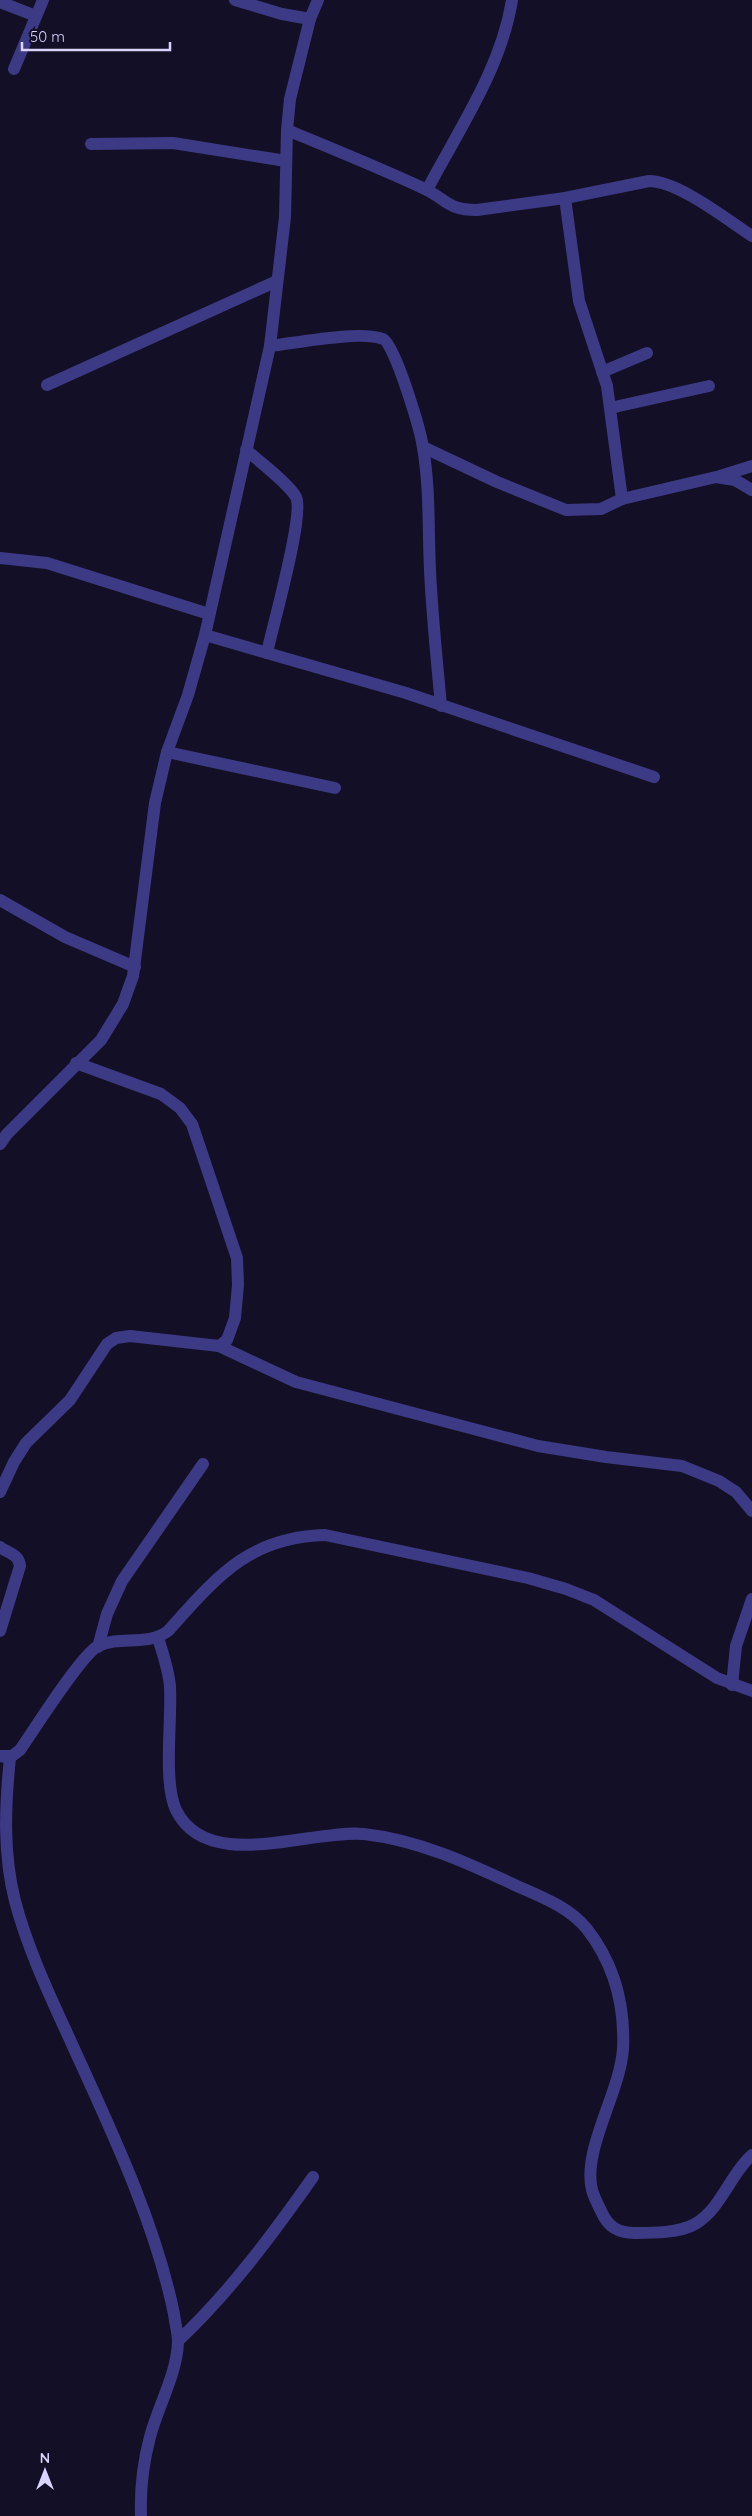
<svg xmlns="http://www.w3.org/2000/svg" width="752" height="2516" viewBox="0 0 752 2516" font-family="Quicksand,sans-serif">
	<style>
		.lines { fill: none; stroke-linecap: round; stroke-linejoin: round }
		.minor { stroke: #3d3a85; stroke-width: 12 }
	</style>
	<rect width="100%" height="100%" fill="#130f26"/>
	<g class="lines">
		<g class="minor">
			<polyline points="235,0 282,14 310,19"/>
			<polyline points="0,2 36,16"/>
			<polyline points="14,69 43,0"/>
			<path d="M287 130C333 149 380 168 425 189 447 200 448 210 477 210L565 198 649 181C678 181 726 219 752 236"/>
			<polyline points="91,144 173,143 286,161"/>
			<path d="M427 190C459 129 501 69 512 0"/>
			<polyline points="565,198 579,301 607,386 622,499"/>
			<path d="M270 346C296 343 360 330 383 339 395 344 421 432 423 448 430 488 428 529 430 570 432 615 437 661 441 706"/>
			<polyline points="602,372 647,353"/>
			<polyline points="47,385 277,281"/>
			<polyline points="610,408 709,386"/>
			<polyline points="423,447 497,482 566,510 601,509 622,499 716,477 735,480 752,490"/>
			<path d="M246 450C259 461 289 484 296 497 305 514 272 628 267 653"/>
			<polyline points="720,476 752,466"/>
			<polyline points="0,558 47,563 209,614"/>
			<polyline points="205,635 406,693 654,777"/>
			<polyline points="167,752 335,788"/>
			<polyline points="0,900 65,937 135,967"/>
			<polyline points="0,1144 7,1134 101,1040 123,1004 133,976 155,803 167,752 188,695 205,635 270,346 285,217 287,130 290,99 310,19 318,0"/>
			<polyline points="219,1346 296,1382 538,1446 606,1457 682,1466 719,1481 736,1492 752,1511"/>
			<polyline points="0,1492 14,1462 26,1443 70,1400 107,1344 116,1338 130,1336 219,1346 227,1340 235,1318 238,1285 237,1258 192,1124 180,1108 161,1094 76,1063"/>
			<path d="M0 1547C8 1553 19 1554 20 1566L0 1631"/>
			<path d="M158 1638C163 1654 169 1671 170 1687 172 1720 163 1782 176 1810 207 1874 310 1829 364 1834 418 1840 468 1863 517 1886 542 1897 569 1907 587 1929 615 1965 625 2005 623 2049 620 2093 582 2150 592 2190 594 2197 598 2205 601 2211 608 2227 618 2233 635 2233 652 2233 680 2233 695 2224 722 2208 730 2174 752 2155"/>
			<polyline points="98,1647 107,1614 122,1581 203,1464"/>
			<polyline points="732,1685 736,1646 752,1599"/>
			<path d="M0 1756H12L20 1750C34 1730 81 1655 98 1646 121 1635 146 1647 168 1631 216 1578 248 1537 325 1535L528 1578 566 1589 594 1600 717 1678 752 1691"/>
			<path d="M0 1756 10 1758C5 1806 3 1854 15 1901 28 1950 50 1996 71 2042 110 2128 155 2221 174 2314 175 2323 178 2333 178 2342 177 2374 158 2406 150 2437 143 2463 140 2489 141 2516"/>
			<path d="M178 2341C230 2292 272 2235 313 2177"/>
		</g>
	</g>
	<g transform="translate(45 2471)" stroke="#130f26" stroke-width="4" paint-order="stroke">
	<path d="M0-4L9 19L0 12L-9 19Z" fill="#d9d4ff"/>
	<text y="-8" font-size="14" font-weight="bold" text-anchor="middle" fill="#d9d4ff">N</text>
	</g>
	<path d="M22 42v8h148v-8" fill="none" stroke="#d9d4ff" stroke-width="2.5"/>
	<text x="30" y="42" font-size="15" fill="#d9d4ff" stroke="#130f26" stroke-width="4" paint-order="stroke">50 m</text>
</svg>
